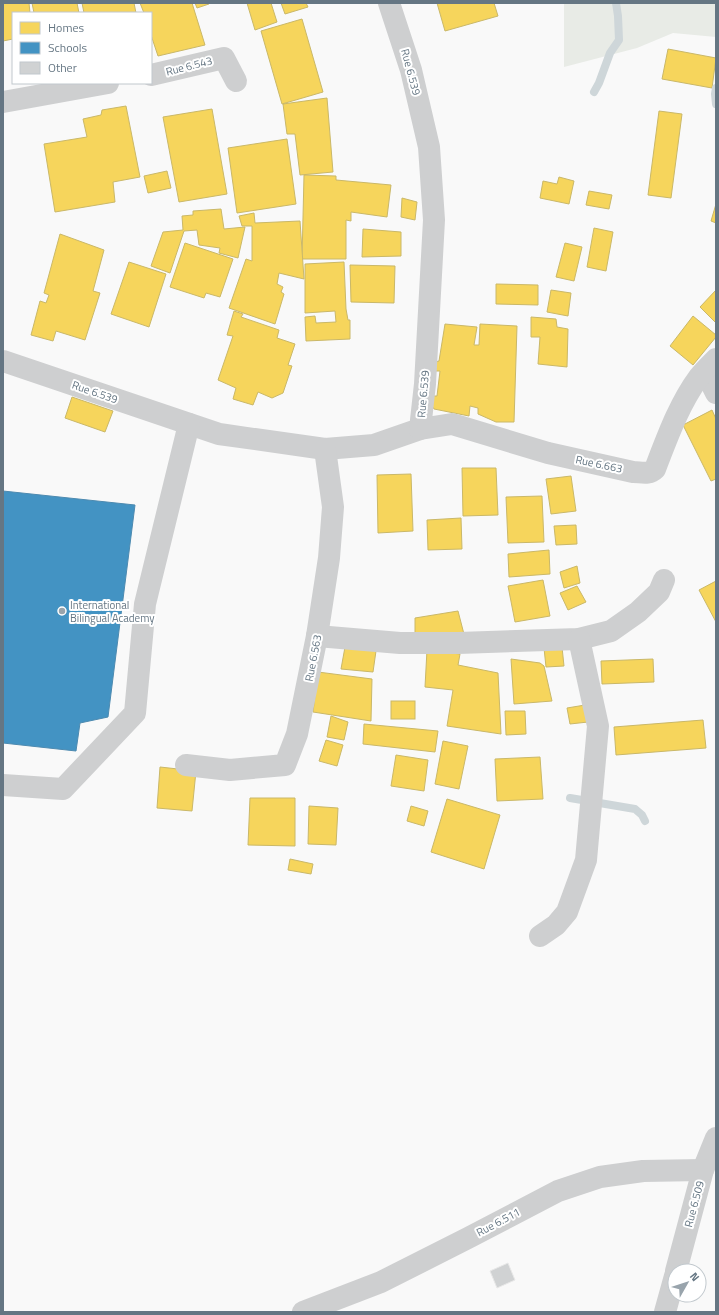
<svg xmlns="http://www.w3.org/2000/svg" width="719" height="1315" viewBox="0 0 719 1315" font-family="'Titillium Web',sans-serif">
	<style>
		.green { fill: #e8ebe6 }
		.homes { fill: #f6d55c; stroke: #cab868 }
		.schools { fill: #4393c3; stroke: #4d8ab0 }
		.lines { fill: none; stroke-linecap: round; stroke-linejoin: round }
		.stream { stroke: #ced6d9; stroke-width: 8 }
		.building { fill: #d0d2d3; stroke: #e8e8e8 }
		.minor { stroke: #cecfd0; stroke-width: 22 }
		.poi-dot { fill: #99a4ac; stroke: #fff; stroke-width: 1.5 }
		.labels { text-anchor: middle; stroke-width: 4; stroke-linejoin: round; paint-order: stroke }
		.street-label { font-size: 11px; fill: #657683; stroke: #fff }
		.poi-label { font-size: 11px; fill: #657683; stroke: #fff; text-anchor: start }
	</style>
	<rect width="100%" height="100%" fill="#f9f9f9"/>
	<polygon class="green" points="564,3 716,3 716,37 673,33 637,48 564,67"/>
	<g class="homes">
		<polygon points="3,3 29,3 30,13 13,13 13,39 3,41"/>
		<polygon points="32,3 77,3 79,13 34,13"/>
		<polygon points="82,3 134,3 136,13 84,13"/>
		<polygon points="140,3 192,3 205,45 158,56 151,35 151,13 144,13"/>
		<polygon points="195,3 208,3 209,4 197,8"/>
		<polygon points="247,3 271,3 277,22 255,30"/>
		<polygon points="281,3 306,3 308,7 285,14"/>
		<polygon points="437,3 494,3 498,16 445,31"/>
		<polygon points="302,19 323,92 282,104 261,31"/>
		<polygon points="668,49 716,58 712,88 662,79"/>
		<polygon points="327,98 333,172 300,175 295,134 287,134 283,104"/>
		<polygon points="126,106 140,177 113,182 115,202 55,212 44,144 87,137 83,119 101,115 102,110"/>
		<polygon points="212,109 227,194 179,202 163,117"/>
		<polygon points="659,111 682,114 671,198 648,195"/>
		<polygon points="287,139 296,204 237,213 228,148"/>
		<polygon points="167,171 171,188 148,193 144,176"/>
		<polygon points="304,175 336,176 336,180 391,185 387,217 351,212 351,221 346,220 346,259 302,259"/>
		<polygon points="559,177 574,181 569,204 540,198 543,181 557,184"/>
		<polygon points="589,191 612,195 609,209 586,205"/>
		<polygon points="402,198 417,202 415,220 401,217"/>
		<polygon points="716,204 716,223 711,221"/>
		<polygon points="221,209 224,229 245,227 238,258 219,253 220,248 199,245 197,230 184,231 170,273 151,266 163,232 183,230 182,216 193,215 193,211"/>
		<polygon points="254,213 255,223 300,221 304,279 279,273 277,284 283,287 281,292 284,294 275,324 229,308 246,259 252,261 252,226 242,226 239,216"/>
		<polygon points="594,228 613,232 606,271 587,267"/>
		<polygon points="363,229 401,232 401,256 362,257"/>
		<polygon points="60,234 104,250 93,291 100,293 85,340 56,331 53,341 31,335 40,301 46,303 49,295 44,293"/>
		<polygon points="185,243 233,259 220,297 206,293 204,298 170,287"/>
		<polygon points="565,243 582,247 574,281 556,277"/>
		<polygon points="129,262 166,274 149,327 111,314"/>
		<polygon points="344,262 346,309 348,320 350,320 350,339 306,341 305,317 315,316 316,323 336,322 335,311 305,313 305,264"/>
		<polygon points="350,265 395,266 394,303 351,302"/>
		<polygon points="496,284 538,285 538,305 496,304"/>
		<polygon points="551,290 571,293 568,316 547,312"/>
		<polygon points="716,290 716,323 700,307"/>
		<polygon points="234,311 243,314 241,317 279,330 277,338 295,344 288,365 292,366 283,393 272,398 258,392 253,405 233,399 236,388 218,380 233,336 227,335"/>
		<polygon points="693,316 716,335 716,337 693,365 670,346"/>
		<polygon points="531,317 556,319 557,327 568,329 567,367 538,364 540,337 531,337"/>
		<polygon points="445,324 477,327 474,345 479,345 480,324 517,326 514,422 496,422 478,414 478,408 470,406 469,416 434,409 431,404 431,396 437,396 440,371 434,371 435,362 439,361"/>
		<polygon points="72,397 113,411 105,432 65,418"/>
		<polygon points="712,410 716,419 716,479 711,481 683,425"/>
		<polygon points="462,468 496,468 498,515 463,516"/>
		<polygon points="411,474 413,531 378,533 377,475"/>
		<polygon points="571,476 576,511 551,514 546,479"/>
		<polygon points="542,496 544,542 508,543 506,497"/>
		<polygon points="461,518 462,549 428,550 427,520"/>
		<polygon points="576,525 577,544 556,545 554,526"/>
		<polygon points="549,550 550,574 509,577 508,554"/>
		<polygon points="577,566 580,583 564,588 560,572"/>
		<polygon points="543,580 550,616 515,622 508,586"/>
		<polygon points="716,581 716,622 699,590"/>
		<polygon points="577,586 586,602 568,610 560,593"/>
		<polygon points="458,611 465,638 415,642 415,618"/>
		<polygon points="345,647 376,651 373,672 341,669"/>
		<polygon points="562,647 564,666 546,667 544,648"/>
		<polygon points="427,650 460,654 458,665 498,673 501,734 447,726 453,690 425,687"/>
		<polygon points="511,659 540,663 544,666 552,701 514,704"/>
		<polygon points="653,659 654,682 602,684 601,661"/>
		<polygon points="318,672 372,679 371,721 313,712"/>
		<rect x="391" y="701" width="24" height="18"/>
		<polygon points="585,705 588,722 570,724 567,708"/>
		<polygon points="505,711 525,711 526,734 506,735"/>
		<polygon points="331,716 348,722 344,740 327,737"/>
		<polygon points="703,720 706,748 616,755 614,727"/>
		<polygon points="364,724 438,731 435,752 363,744"/>
		<polygon points="326,740 343,745 337,766 319,761"/>
		<polygon points="443,741 468,746 459,789 435,784"/>
		<polygon points="396,755 428,760 424,791 391,786"/>
		<polygon points="540,757 543,799 497,801 495,759"/>
		<polygon points="160,767 196,771 192,811 157,808"/>
		<polygon points="250,798 295,798 295,846 248,845"/>
		<polygon points="447,799 500,815 484,869 431,852"/>
		<polygon points="309,806 338,808 336,845 308,844"/>
		<polygon points="411,806 428,811 424,826 407,821"/>
		<polygon points="290,859 313,864 311,874 288,870"/>
	</g>
	<polygon class="schools" points="3,491 135,505 108,717 80,723 76,751 3,743"/>
	<g class="lines">
		<g class="stream">
			<polyline points="716,88 715,94 716,104"/>
			<polyline points="594,92 599,83 610,53 619,40 618,16 616,3"/>
			<polyline points="570,798 635,809 642,815 645,821"/>
		</g>
	</g>
	<polygon class="building" points="508,1263 515,1280 497,1288 490,1271"/>
	<g class="lines">
		<g class="minor">
			<polyline points="151,75 224,58 236,81"/>
			<polyline points="3,102 108,83"/>
			<polyline points="3,361 219,434 325,449 374,445 420,429 425,384 434,220 429,147 411,70 389,3"/>
			<polyline points="705,371 716,393"/>
			<path d="M420 429 452 424 548 453 633 472C641 472 649 475 655 469 667 438 679 404 699 377 704 371 710 365 716 359"/>
			<polyline points="317,636 400,643 458,643 579,639 611,631 638,612 659,592 664,580"/>
			<polyline points="186,765 230,770 285,765 297,734 317,636 329,558 333,507 325,449"/>
			<polyline points="3,785 63,789 135,713 145,604 189,424"/>
			<polyline points="540,936 556,925 567,912 586,860 598,726 579,639"/>
			<polyline points="676,1271 703,1170 716,1138"/>
			<polyline points="303,1312 381,1282 468,1238 558,1191 600,1177 643,1171 703,1170"/>
			<polyline points="665,1312 675,1276"/>
		</g>
	</g>
	<circle class="poi-dot" cx="62" cy="611" r="4"/>
	<g class="labels">
		<g class="street-label">
			<text transform="translate(189 66) rotate(-14)" y="4">Rue 6.543</text>
			<text transform="translate(411 72) rotate(75)" y="4">Rue 6.539</text>
			<text transform="translate(95 392) rotate(19)" y="4">Rue 6.539</text>
			<text transform="translate(423 394) rotate(-85)" y="4">Rue 6.539</text>
			<text transform="translate(599 464) rotate(12)" y="4">Rue 6.663</text>
			<text transform="translate(313 658) rotate(-79)" y="4">Rue 6.563</text>
			<text transform="translate(694 1204) rotate(-75)" y="4">Rue 6.509</text>
			<text transform="translate(498 1222) rotate(-28)" y="4">Rue 6.511</text>
		</g>
		<g class="poi-label">
			<text x="70" y="609">International<tspan x="70" dy="13">Bilingual Academy</tspan></text>
		</g>
	</g>
	<rect width="719" height="1315" fill="none" stroke="#657683" stroke-width="8"/>
	<rect x="12" y="12" width="140" height="72" fill="#ffffff" stroke="#c1c8cd"/>
	<rect x="20" y="22" width="20" height="12" fill="#f6d55c" stroke="#c1c8cd"/>
	<text x="48" y="32" font-size="12" fill="#657683">Homes</text>
	<rect x="20" y="42" width="20" height="12" fill="#4393c3" stroke="#c1c8cd"/>
	<text x="48" y="52" font-size="12" fill="#657683">Schools</text>
	<rect x="20" y="62" width="20" height="12" fill="#d0d2d3" stroke="#c1c8cd"/>
	<text x="48" y="72" font-size="12" fill="#657683">Other</text>
	<g transform="translate(687 1283) rotate(51)"><circle r="19" fill="#ffffff" stroke="#c1c8cd"/>
	<path d="M0-3L7 15L0 10L-7 15Z" fill="#99a4ac"/>
	<text y="-6" font-size="11" font-weight="bold" text-anchor="middle" fill="#657683">N</text>
	</g>
</svg>
